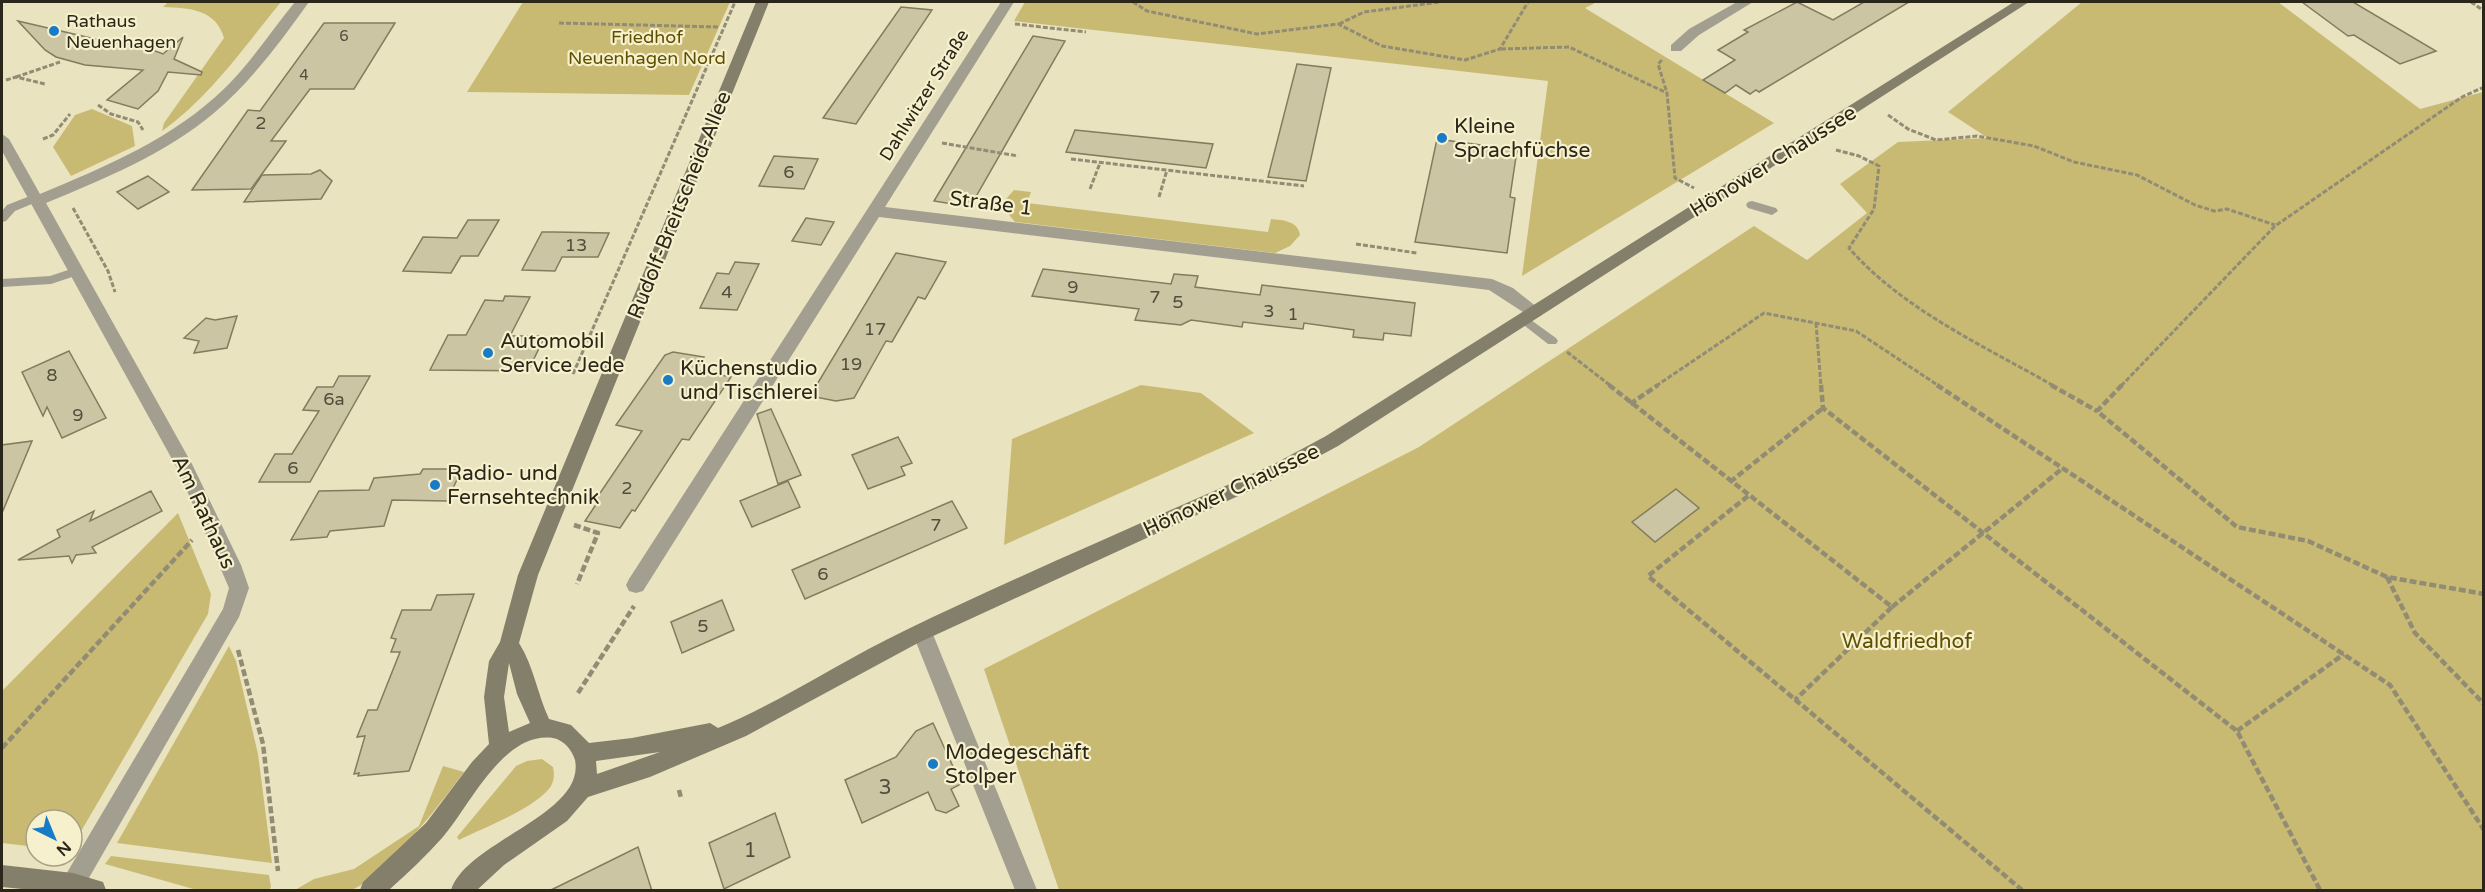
<svg xmlns="http://www.w3.org/2000/svg" width="2485" height="892" viewBox="0 0 2485 892" font-family="'Varela Round',sans-serif">
	<style>
		.green { fill: #c9ba73 }
		.building { fill: #ccc5a4; stroke: #827c5d; stroke-width: 1.5 }
		.lines { fill: none; stroke-linecap: round; stroke-linejoin: round }
		.path-far1 { stroke: #918c73; stroke-width: 3; stroke-dasharray: 5 2; stroke-linecap: butt }
		.path { stroke: #918c73; stroke-width: 4.5; stroke-dasharray: 7 3; stroke-linecap: butt }
		.lane { fill: #a29f91; fill-rule: evenodd }
		.street { fill: #a29f91; fill-rule: evenodd }
		.secondary { fill: #837f6a; fill-rule: evenodd }
		.poi-dot { fill: #177bc7; stroke: #f7f0cd; stroke-width: 2 }
		.labels { text-anchor: middle; stroke-width: 4.5; stroke-linejoin: round; paint-order: stroke }
		.far-number-label { font-size: 15px; fill: #524e3c }
		.far-poi-label { font-size: 18px; fill: #2a271a; stroke: #f7f0cd; text-anchor: start }
		.far-park-label { font-size: 18px; fill: #5e5000; stroke: #f7f0cd }
		.far-street-label { font-size: 18px; fill: #2a271a; stroke: #f7f0cd }
		.number-label { font-size: 18px; fill: #524e3c }
		.poi-label { font-size: 21px; fill: #2a271a; stroke: #f7f0cd; text-anchor: start }
		.street-label { font-size: 21px; fill: #2a271a; stroke: #f7f0cd }
		.park-label { font-size: 21px; fill: #5e5000; stroke: #f7f0cd }
		.near-number-label { font-size: 21px; fill: #524e3c }
	</style>
	<rect width="100%" height="100%" fill="#eae3c0"/>
	<g class="green">
		<path d="M168 2H281C244 47 210 97 162 131L164 123 224 38C216 9 189 8 163 7Z"/>
		<polygon points="523,2 730,2 689,95 467,92"/>
		<polygon points="1025,2 1597,2 1585,8 1774,123 1522,276 1548,81 1014,21"/>
		<polygon points="2082,2 2278,2 2420,109 2483,92 2483,890 1059,890 984,669 1419,447 1754,226 1807,260 1867,213 1840,184 1898,142 1988,138 1948,112"/>
		<polygon points="92,109 132,126 135,146 71,176 53,147 75,115"/>
		<path d="M1014 190 1031 192 1027 203 1268 232 1271 219C1283 220 1298 221 1300 235L1290 246 1275 253 1015 222 1004 209 1006 199Z"/>
		<polygon points="1141,385 1201,393 1254,433 1004,545 1012,439"/>
		<polygon points="178,513 211,594 208,614 80,833 72,840 72,820 36,820 36,847 2,843 2,691"/>
		<polygon points="229,646 236,661 258,754 272,863 117,843"/>
		<path d="M542 759 553 767C555 776 554 785 546 792 526 812 485 827 459 840L457 837 516 766 527 761Z"/>
		<path d="M443 766 464 772C445 798 379 884 350 890 334 892 312 890 295 890L314 879 354 869 419 826Z"/>
		<polygon points="111,856 269,875 271,887 269,890 197,890 105,864"/>
	</g>
	<g class="building">
		<polygon points="1797,2 1833,20 1864,2 1909,2 1759,92 1756,90 1750,94 1736,85 1725,93 1703,80 1735,60 1718,50 1748,32 1744,30"/>
		<polygon points="2302,2 2353,2 2436,51 2400,64 2354,35 2348,36"/>
		<polygon points="901,7 932,10 856,124 823,118"/>
		<polygon points="18,21 108,42 142,46 163,54 183,37 174,59 202,72 201,75 168,72 158,91 138,109 107,100 143,70 85,65 56,57 45,50"/>
		<polygon points="324,23 395,23 354,89 310,89 271,141 286,141 251,189 192,190 248,110 260,111"/>
		<polygon points="1033,36 1065,41 970,207 934,201"/>
		<polygon points="1297,64 1331,68 1306,181 1268,177"/>
		<polygon points="1075,130 1213,144 1206,168 1066,152"/>
		<polygon points="1437,139 1517,150 1510,197 1515,198 1507,253 1415,242"/>
		<polygon points="774,156 818,159 804,189 759,186"/>
		<polygon points="320,170 332,181 321,199 244,202 262,175 311,174"/>
		<polygon points="148,176 169,192 138,209 117,192"/>
		<polygon points="806,218 834,222 821,245 792,241"/>
		<polygon points="468,220 499,220 478,256 461,256 451,273 403,271 423,237 457,238"/>
		<polygon points="542,232 554,232 609,233 598,257 562,257 555,271 522,270"/>
		<polygon points="896,253 946,262 925,299 918,297 892,342 886,341 854,398 836,401 810,396"/>
		<polygon points="735,262 759,264 737,310 700,308 717,273 729,274"/>
		<polygon points="1043,269 1171,284 1174,274 1198,276 1195,287 1260,295 1262,285 1415,303 1411,336 1384,333 1383,340 1353,337 1354,330 1304,323 1303,329 1243,322 1242,327 1191,320 1181,325 1135,320 1139,309 1032,296"/>
		<polygon points="505,296 530,297 510,336 545,336 528,371 430,370 448,335 466,335 485,300 503,301"/>
		<polygon points="237,316 227,348 194,353 199,341 184,338 206,318 215,320"/>
		<polygon points="69,351 106,418 62,438 47,407 43,416 22,372"/>
		<polygon points="673,352 704,357 696,370 731,377 689,440 682,439 635,511 632,510 620,528 585,521 597,503 594,502 642,431 616,425 665,355"/>
		<polygon points="339,376 370,376 310,482 259,482 275,454 292,454 319,411 303,410 317,387 333,387"/>
		<polygon points="771,409 801,475 778,484 757,414"/>
		<polygon points="898,437 912,463 901,467 905,475 868,489 852,455"/>
		<polygon points="32,441 2,513 2,445"/>
		<polygon points="423,469 462,469 447,501 392,500 384,526 330,531 327,537 291,540 319,491 369,490 374,478 420,474"/>
		<polygon points="788,481 800,507 752,527 740,501"/>
		<polygon points="1676,489 1699,508 1655,542 1632,522"/>
		<polygon points="151,491 162,511 92,547 96,553 76,555 72,563 69,556 18,560 60,537 57,530 94,511 90,521"/>
		<polygon points="952,501 967,528 805,599 792,570"/>
		<polygon points="474,594 409,771 358,776 359,773 354,774 365,736 357,737 368,710 377,710 400,652 391,652 396,639 391,638 402,610 431,610 437,595"/>
		<polygon points="722,600 734,630 682,653 671,622"/>
		<polygon points="933,723 961,784 951,789 959,806 946,813 936,810 928,792 862,823 845,780 896,757 916,731"/>
		<polygon points="775,813 790,857 724,889 709,843"/>
		<polygon points="638,847 652,891 549,891 620,856"/>
	</g>
	<g class="lines">
		<g class="path-far1">
			<polyline points="1133,2 1147,11 1257,34 1338,24 1382,46 1465,60 1500,49 1528,2"/>
			<polyline points="2471,2 2484,11"/>
			<polyline points="559,23 718,27"/>
			<polyline points="1015,24 1086,32"/>
			<polyline points="1339,24 1364,12 1440,2"/>
			<polyline points="1501,49 1569,47 1667,93 1675,178 1694,188"/>
			<polyline points="1662,60 1658,64 1667,93"/>
			<polyline points="16,77 60,62"/>
			<polyline points="6,80 16,77 45,84"/>
			<polyline points="98,105 111,114 138,122 143,130"/>
			<polyline points="1888,115 1908,129 1936,140 1977,136 2034,146 2074,162 2137,175 2195,205 2214,211 2227,209 2275,225"/>
			<polyline points="43,139 53,135 70,114"/>
			<polyline points="942,143 1018,156"/>
			<path d="M1836 150 1859 156 1879 166 1874 209 1849 248C1902 309 1984 346 2054 386"/>
			<polyline points="1071,159 1304,186"/>
			<polyline points="1090,189 1100,163"/>
			<polyline points="1159,197 1167,170"/>
			<polyline points="73,208 108,271 115,292"/>
			<polyline points="1356,244 1417,253"/>
			<polyline points="1816,323 1821,386"/>
			<polyline points="1567,352 1611,386"/>
			<polyline points="573,374 735,2"/>
			<polyline points="1656,386 1764,313 1856,331 1939,386"/>
			<polyline points="2121,386 2275,226 2462,97 2484,87"/>
		</g>
		<g class="path">
			<polyline points="1609,385 1892,607 1795,700"/>
			<polyline points="1821,385 1823,408 2237,731 2320,890"/>
			<polyline points="1937,385 2390,685 2484,830"/>
			<polyline points="2051,385 2097,411"/>
			<polyline points="2122,385 2097,411 2237,527 2308,541 2387,577 2484,594"/>
			<polyline points="1630,404 1658,385"/>
			<polyline points="1730,482 1823,408"/>
			<polyline points="1748,496 1648,576 2022,890"/>
			<polyline points="574,525 598,533 577,584"/>
			<polyline points="2387,577 2415,633 2484,704"/>
			<polyline points="1892,607 2063,468"/>
			<polyline points="238,650 263,744 278,871"/>
			<polyline points="578,693 634,606"/>
			<polyline points="2237,731 2344,654"/>
			<polyline points="2,748 192,540"/>
			<polyline points="679,790 681,798"/>
		</g>
		<g class="lane">
			<polygon points="35,194 41,198 39,201 15,211 6,221 2,222 2,211 7,205"/>
			<polygon points="1752,201 1776,208 1778,211 1772,215 1748,208 1746,205 1748,202"/>
			<polygon points="77,267 81,268 83,271 81,274 51,284 2,287 2,279 50,276"/>
			<polygon points="1524,315 1556,338 1558,341 1556,344 1548,344 1520,322 1518,319"/>
		</g>
		<g class="street">
			<path d="M295 2H309C281 41 251 82 214 113 165 154 104 179 46 203L192 464 241 565 249 588 239 617 82 890H64L62 884 65 876 223 609 229 588 178 470 2 151V134L9 139 40 194C107 166 174 138 226 87 252 61 272 30 295 2Z"/>
			<polygon points="1001,2 1014,2 885,207 1492,279 1513,288 1543,312 1541,316 1529,316 1489,290 879,217 643,591 636,593 629,591 626,585 629,579"/>
			<polygon points="1737,2 1753,2 1699,35 1681,51 1671,51 1671,45 1689,29"/>
			<polygon points="922,623 929,626 932,632 1037,890 1015,890 912,632 915,626"/>
		</g>
		<g class="secondary">
			<path d="M756 2H769L538 575 519 643C534 667 537 693 549 719L571 725 589 743 632 738 710 723 718 728C783 701 841 661 904 631 1026 572 1150 520 1274 464L1326 436 2014 2H2029L1338 446 1286 474 918 643 746 736 650 777 588 797 567 821 504 865 477 890H451C467 841 586 815 575 760 572 750 564 740 553 738 503 731 470 806 442 838 426 856 408 873 390 889L360 890 363 882 426 823 472 762 489 744 484 697 489 661 500 642 518 575ZM509 663 517 694 530 723 509 732 504 697ZM660 752 597 774 596 761Z"/>
			<polygon points="2,865 73,873 103,882 106,890 32,890 2,887"/>
		</g>
	</g>
	<g class="poi-dot">
		<circle cx="54" cy="31" r="6"/>
		<circle cx="1442" cy="138" r="6"/>
		<circle cx="488" cy="353" r="6"/>
		<circle cx="668" cy="380" r="6"/>
		<circle cx="435" cy="485" r="6"/>
		<circle cx="933" cy="764" r="6"/>
	</g>
	<g class="labels">
		<g class="far-number-label">
			<text x="344" y="41">6</text>
			<text x="304" y="80">4</text>
		</g>
		<g class="far-poi-label">
			<text x="66" y="27">Rathaus<tspan x="66" dy="21">Neuenhagen</tspan></text>
		</g>
		<g class="far-park-label">
			<text x="647" y="43">Friedhof<tspan x="647" dy="21">Neuenhagen Nord</tspan></text>
		</g>
		<g class="far-street-label">
			<text transform="translate(924 95) rotate(-58)" y="6">Dahlwitzer Straße</text>
		</g>
		<g class="number-label">
			<text x="261" y="129">2</text>
			<text x="789" y="178">6</text>
			<text x="576" y="251">13</text>
			<text x="1073" y="293">9</text>
			<text x="727" y="298">4</text>
			<text x="1155" y="303">7</text>
			<text x="1178" y="308">5</text>
			<text x="1269" y="317">3</text>
			<text x="1293" y="320">1</text>
			<text x="875" y="335">17</text>
			<text x="851" y="370">19</text>
			<text x="52" y="381">8</text>
			<text x="334" y="405">6a</text>
			<text x="78" y="421">9</text>
			<text x="293" y="474">6</text>
			<text x="627" y="494">2</text>
			<text x="936" y="531">7</text>
			<text x="823" y="580">6</text>
			<text x="703" y="632">5</text>
		</g>
		<g class="poi-label">
			<text x="1454" y="133">Kleine<tspan x="1454" dy="24">Sprachfüchse</tspan></text>
			<text x="500" y="348">Automobil<tspan x="500" dy="24">Service Jede</tspan></text>
			<text x="680" y="375">Küchenstudio<tspan x="680" dy="24">und Tischlerei</tspan></text>
			<text x="447" y="480">Radio- und<tspan x="447" dy="24">Fernsehtechnik</tspan></text>
			<text x="945" y="759">Modegeschäft<tspan x="945" dy="24">Stolper</tspan></text>
		</g>
		<g class="street-label">
			<text transform="translate(1773 161) rotate(-32)" y="7">Hönower Chaussee</text>
			<text transform="translate(991 203) rotate(7)" y="7">Straße 1</text>
			<text transform="translate(679 205) rotate(-68)" y="7">Rudolf-Breitscheid-Allee</text>
			<text transform="translate(1231 490) rotate(-25)" y="7">Hönower Chaussee</text>
			<text transform="translate(204 512) rotate(65)" y="7">Am Rathaus</text>
		</g>
		<g class="park-label">
			<text x="1907" y="648">Waldfriedhof</text>
		</g>
		<g class="near-number-label">
			<text x="885" y="794">3</text>
			<text x="750" y="857">1</text>
		</g>
	</g>
	<rect width="2485" height="892" fill="none" stroke="#2a271a" stroke-width="6"/>
	<g transform="translate(54 838) rotate(137)"><circle r="28" fill="#f7f0cd" stroke="#a5a085" stroke-width="1.5"/>
	<path d="M0-4.5L10 22L0 15L-10 22Z" fill="#177bc7"/>
	<text y="-9" font-size="16" font-weight="bold" text-anchor="middle" fill="#2a271a">N</text>
	</g>
</svg>
